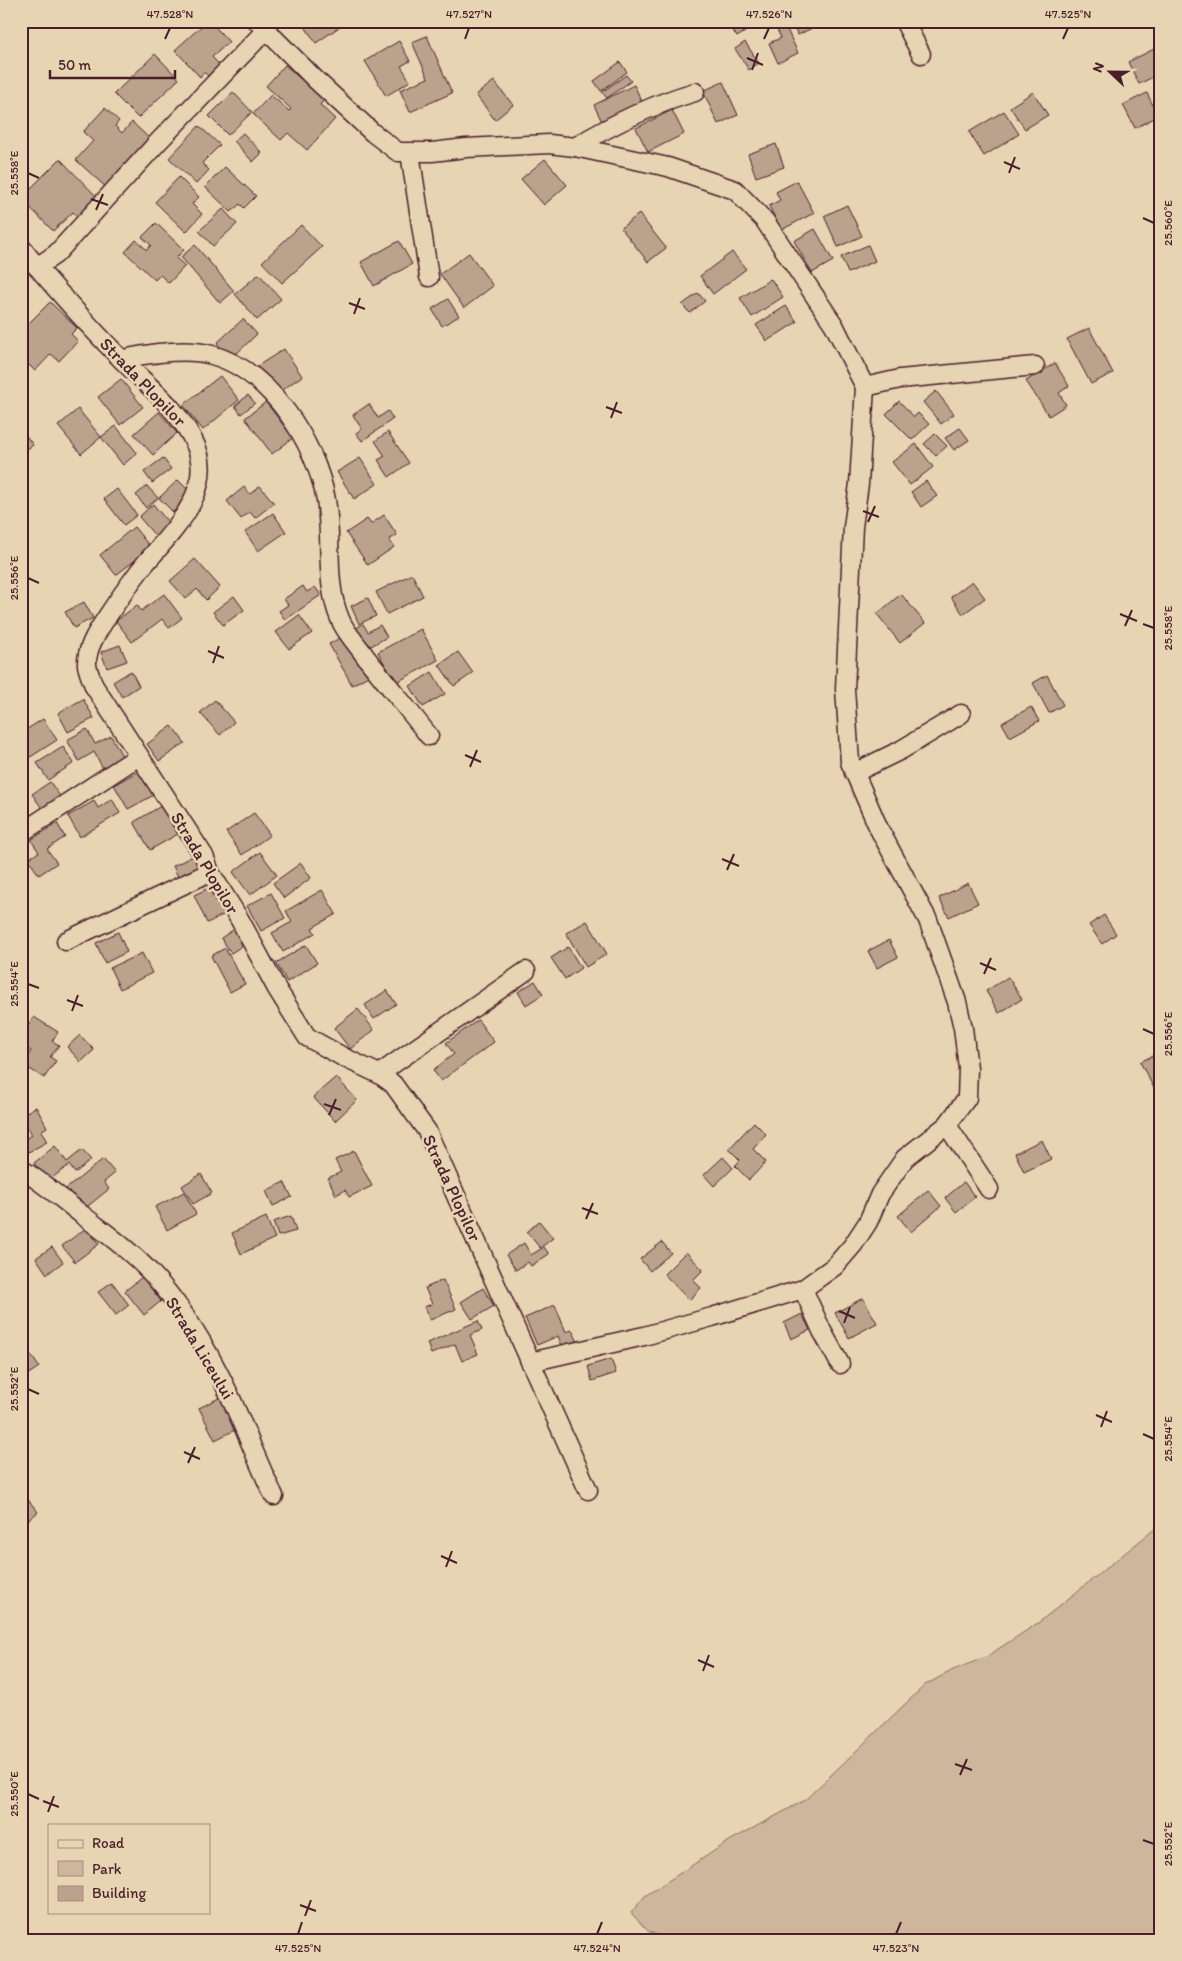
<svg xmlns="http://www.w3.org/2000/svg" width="1182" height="1961" viewBox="0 0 1182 1961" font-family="Itim,sans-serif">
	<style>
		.green { fill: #ceb69c; stroke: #8c6a64 }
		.building { fill: #bba28d; stroke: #4a1f2b }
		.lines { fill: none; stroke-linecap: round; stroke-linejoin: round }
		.minor-casing { stroke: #4a1f2b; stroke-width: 21 }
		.minor { stroke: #e7d4b2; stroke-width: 18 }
		.ticks { fill: none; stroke: #4a1f2b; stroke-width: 2 }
		.labels { text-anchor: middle; stroke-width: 5; stroke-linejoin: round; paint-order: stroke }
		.street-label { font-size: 18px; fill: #4a1f2b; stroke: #e7d4b2 }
		.neatline { fill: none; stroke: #4a1f2b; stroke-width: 2 }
		.ticks-label { font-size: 12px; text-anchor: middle; fill: #4a1f2b }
	</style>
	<rect width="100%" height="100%" fill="#e7d4b2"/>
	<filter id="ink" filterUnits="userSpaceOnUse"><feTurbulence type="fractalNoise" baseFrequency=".02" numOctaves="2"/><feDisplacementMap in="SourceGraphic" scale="10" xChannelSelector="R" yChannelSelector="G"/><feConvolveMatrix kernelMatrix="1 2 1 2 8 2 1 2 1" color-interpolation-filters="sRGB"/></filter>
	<g filter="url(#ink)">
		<polygon class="green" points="1161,1524 1161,1940 669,1940 648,1931 631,1913 645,1896 731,1840 805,1800 925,1685 953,1670 986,1657 1038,1623"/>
		<g class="building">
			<polygon points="207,21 210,21 229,42 212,57 223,69 212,80 204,72 200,77 175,50"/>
			<polygon points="301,21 348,21 316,43"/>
			<polygon points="727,21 762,21 737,37"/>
			<polygon points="773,21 783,21 798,53 778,63 769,43 781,38"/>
			<polygon points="791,21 808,21 812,28 798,35"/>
			<polygon points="427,36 452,93 410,112 400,90 428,78 412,42"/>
			<polygon points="399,41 410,61 401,66 410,81 386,96 365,61"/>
			<polygon points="745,42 759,63 749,70 735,49"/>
			<polygon points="1154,49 1161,62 1161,73 1139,84 1128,62"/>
			<polygon points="155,54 179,79 138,118 114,94"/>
			<polygon points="620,62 627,72 601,91 594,81"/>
			<polygon points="285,65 324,100 320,105 335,119 307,150 288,133 281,140 253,114 271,95 289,111 291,109 266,86"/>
			<polygon points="626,75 631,81 607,98 602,92"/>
			<polygon points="494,81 513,105 495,120 476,95"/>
			<polygon points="723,82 738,115 718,124 703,91"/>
			<polygon points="634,85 644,106 604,126 594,105"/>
			<polygon points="233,92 252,112 228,135 209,116"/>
			<polygon points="1033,92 1048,115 1025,129 1010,107"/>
			<polygon points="1147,93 1158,116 1135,128 1123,105"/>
			<polygon points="105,108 119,121 115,126 122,133 132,122 154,143 110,191 76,160 93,141 83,132"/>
			<polygon points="672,110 684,134 648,152 636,128"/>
			<polygon points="1004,111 1019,134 984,156 969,132"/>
			<polygon points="199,126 220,145 202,163 209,170 196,184 169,158"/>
			<polygon points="243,133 262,153 253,162 234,141"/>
			<polygon points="776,144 784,167 756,177 748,154"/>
			<polygon points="60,159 102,202 82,221 73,212 53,231 21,198"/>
			<polygon points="545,159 567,185 544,205 521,179"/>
			<polygon points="225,167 256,196 244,208 240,204 231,212 205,187"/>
			<polygon points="179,177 199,197 192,204 202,214 186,232 155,202"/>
			<polygon points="797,181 814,213 781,230 769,206 780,200 776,192"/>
			<polygon points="847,205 862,236 838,247 824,216"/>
			<polygon points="223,209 237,224 213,246 199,231"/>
			<polygon points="639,214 666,248 648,262 621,228"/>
			<polygon points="156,223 184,250 176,258 185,266 169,283 160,275 155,280 125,252 136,240 147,250 151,245 142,237"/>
			<polygon points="301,225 322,247 282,283 262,262"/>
			<polygon points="815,229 833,261 812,273 794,241"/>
			<polygon points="399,241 412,264 374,286 361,262"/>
			<polygon points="195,245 234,291 220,303 181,257"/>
			<polygon points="868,245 875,261 848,273 841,257"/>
			<polygon points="732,252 746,269 713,294 700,276"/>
			<polygon points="469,253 493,286 464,308 440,274"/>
			<polygon points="259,274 281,299 257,320 235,294"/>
			<polygon points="771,279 783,297 752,317 740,298"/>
			<polygon points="698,293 705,301 690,313 682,305"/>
			<polygon points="448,299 459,316 442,326 432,309"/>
			<polygon points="50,302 77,328 71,334 78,341 59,361 51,354 35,371 21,357 21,331"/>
			<polygon points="786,306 797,322 767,341 756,325"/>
			<polygon points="243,319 257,334 231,359 217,343"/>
			<polygon points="1089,328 1113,373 1091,384 1067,339"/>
			<polygon points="284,349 302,376 275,395 256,367"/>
			<polygon points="1055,363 1069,386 1059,393 1066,405 1049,416 1026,381"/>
			<polygon points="220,376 239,400 203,430 183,405"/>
			<polygon points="121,379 143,407 120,425 98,397"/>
			<polygon points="936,391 954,414 941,424 923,402"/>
			<polygon points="248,395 255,403 241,414 235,406"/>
			<polygon points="899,401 914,417 918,413 929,424 912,440 886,414"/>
			<polygon points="266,402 293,438 272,454 245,418"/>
			<polygon points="369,404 378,418 388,411 393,419 362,441 356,433 362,429 353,415"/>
			<polygon points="78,409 101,437 81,454 58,426"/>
			<polygon points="159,412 177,433 153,455 134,434"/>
			<polygon points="116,426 137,453 123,465 101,437"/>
			<polygon points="960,428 969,440 954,450 945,438"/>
			<polygon points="21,429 33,445 21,453"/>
			<polygon points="388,432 409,463 389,477 378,460 385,456 375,441"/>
			<polygon points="935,434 947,446 936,456 924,444"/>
			<polygon points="916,444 933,467 910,485 892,462"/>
			<polygon points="163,458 171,469 152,483 144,472"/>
			<polygon points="360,458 377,484 354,499 337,472"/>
			<polygon points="178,480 192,494 173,512 159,498"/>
			<polygon points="926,481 937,496 921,507 911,492"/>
			<polygon points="147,486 158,498 146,508 136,495"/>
			<polygon points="260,486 274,503 255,518 250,512 241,519 227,501 244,487 250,494"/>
			<polygon points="117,489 137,515 124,525 104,499"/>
			<polygon points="153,504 172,527 158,539 139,517"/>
			<polygon points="273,513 286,532 258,551 245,532"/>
			<polygon points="384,515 397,535 389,540 394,547 368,565 346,533 367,519 371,524"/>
			<polygon points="134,527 151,548 116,575 100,555"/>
			<polygon points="195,559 220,587 206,600 197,589 186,599 170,581"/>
			<polygon points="412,574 423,596 387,614 376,592"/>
			<polygon points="972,581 985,598 963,614 951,597"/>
			<polygon points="303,586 307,592 315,587 321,595 285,620 279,611 288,605 284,599"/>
			<polygon points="164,594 182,618 169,628 162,619 132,642 116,621 137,605 141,611"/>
			<polygon points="901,594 925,623 900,643 877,614"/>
			<polygon points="234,596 244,610 223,625 213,612"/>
			<polygon points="368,598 376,616 359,624 351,606"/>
			<polygon points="84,602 93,618 74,628 65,612"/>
			<polygon points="299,615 312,633 289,649 276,632"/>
			<polygon points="363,624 368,632 380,625 387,637 364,650 353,630"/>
			<polygon points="421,629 438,660 395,683 378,652"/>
			<polygon points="345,635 368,676 352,685 329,644"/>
			<polygon points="120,645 127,661 107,668 101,652"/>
			<polygon points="458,652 473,673 454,686 439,665"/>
			<polygon points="131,671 139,686 122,697 113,682"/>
			<polygon points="432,672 445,694 423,707 410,686"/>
			<polygon points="1047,675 1063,705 1049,713 1033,683"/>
			<polygon points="83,699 94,718 68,732 58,713"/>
			<polygon points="215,700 234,722 220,735 200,713"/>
			<polygon points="1031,707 1039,721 1010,737 1002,723"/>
			<polygon points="43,719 57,740 21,763 21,733"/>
			<polygon points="172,726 185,743 159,761 147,744"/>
			<polygon points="87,729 95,744 111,736 125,761 105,772 94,752 79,761 67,740"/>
			<polygon points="63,747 74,763 48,780 37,763"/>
			<polygon points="140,770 154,795 128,809 114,785"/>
			<polygon points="50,782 64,802 46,814 32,794"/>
			<polygon points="112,799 120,813 80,837 68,816 94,801 98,808"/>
			<polygon points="21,806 32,822 21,829"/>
			<polygon points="161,806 178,834 150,850 134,822"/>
			<polygon points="254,813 270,835 242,855 226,832"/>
			<polygon points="57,823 65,837 47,849 57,863 39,875 28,859 39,852 31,840"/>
			<polygon points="260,852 277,875 250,895 233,872"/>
			<polygon points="195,855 204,874 182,885 173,866"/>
			<polygon points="21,857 28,870 21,874"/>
			<polygon points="301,863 311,878 284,898 273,883"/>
			<polygon points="968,883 978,903 949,917 939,898"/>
			<polygon points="213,886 227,913 207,923 194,895"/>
			<polygon points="322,890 336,914 312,928 315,933 283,952 272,933 292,922 286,911"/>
			<polygon points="271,893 285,918 261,931 247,906"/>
			<polygon points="1104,915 1116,934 1102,944 1089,925"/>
			<polygon points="587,921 607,954 586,967 566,933"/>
			<polygon points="236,928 245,944 231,953 221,938"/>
			<polygon points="118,932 127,952 105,963 96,943"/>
			<polygon points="889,940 898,957 877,968 868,951"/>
			<polygon points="306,945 317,963 287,982 276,963"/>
			<polygon points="568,947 581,968 565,979 551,958"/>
			<polygon points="225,948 245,984 230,992 211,956"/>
			<polygon points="142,953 152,973 120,989 110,968"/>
			<polygon points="1008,977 1022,999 999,1013 986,991"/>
			<polygon points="535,981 543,994 526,1005 518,992"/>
			<polygon points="387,990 396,1004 374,1019 365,1005"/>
			<polygon points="358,1009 374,1030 350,1049 334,1028"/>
			<polygon points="34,1017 58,1032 52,1041 59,1045 50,1057 56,1061 44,1078 22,1064 31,1051 21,1045 21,1036"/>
			<polygon points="478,1020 494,1042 441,1081 433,1070 454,1054 446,1043"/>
			<polygon points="80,1035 94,1050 81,1062 67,1047"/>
			<polygon points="1152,1056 1157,1066 1161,1064 1161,1087 1155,1090 1140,1062"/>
			<polygon points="336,1077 357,1100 335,1121 313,1097"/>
			<polygon points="36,1107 47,1127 41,1131 47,1142 21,1156 21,1141 32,1135 21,1115"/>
			<polygon points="754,1122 766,1134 753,1149 766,1162 749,1180 735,1166 740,1160 729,1149"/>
			<polygon points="1042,1140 1051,1159 1024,1172 1015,1153"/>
			<polygon points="55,1146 67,1162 82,1150 91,1160 75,1173 69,1165 48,1181 34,1163"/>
			<polygon points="354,1151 372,1186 349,1197 345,1190 336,1195 328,1178 341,1172 335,1160"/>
			<polygon points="723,1157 733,1168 714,1186 704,1175"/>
			<polygon points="103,1159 115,1173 104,1182 109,1189 83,1210 66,1189"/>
			<polygon points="201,1174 212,1193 193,1204 182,1186"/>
			<polygon points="284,1182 292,1197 273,1206 266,1191"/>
			<polygon points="964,1182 975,1197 956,1212 945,1198"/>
			<polygon points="928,1190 941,1206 911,1232 898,1216"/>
			<polygon points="184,1192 196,1214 167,1230 155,1207"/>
			<polygon points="291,1216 296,1231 278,1236 273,1222"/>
			<polygon points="266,1217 275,1238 241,1254 232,1233"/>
			<polygon points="539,1221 553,1238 540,1248 527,1232"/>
			<polygon points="86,1228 99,1244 75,1262 62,1246"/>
			<polygon points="662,1242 671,1253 650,1271 640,1259"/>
			<polygon points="524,1243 531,1255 544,1247 549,1254 531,1266 528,1262 516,1270 506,1255"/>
			<polygon points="52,1247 63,1262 47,1274 36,1258"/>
			<polygon points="686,1252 703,1270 693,1280 701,1288 689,1300 664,1274"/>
			<polygon points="142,1277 161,1301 144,1315 125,1291"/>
			<polygon points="443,1280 456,1309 430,1320 424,1307 432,1304 425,1288"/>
			<polygon points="112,1282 129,1305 116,1315 98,1292"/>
			<polygon points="483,1288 494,1306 472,1319 461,1302"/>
			<polygon points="863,1298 877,1323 849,1338 835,1313"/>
			<polygon points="555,1305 566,1332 572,1330 578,1342 563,1348 558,1336 537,1345 525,1318"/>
			<polygon points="802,1314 810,1330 791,1339 784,1323"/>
			<polygon points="478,1321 482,1330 470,1335 478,1354 462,1361 455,1344 431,1354 427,1343"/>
			<polygon points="23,1343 39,1367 21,1379 21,1344"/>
			<polygon points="611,1359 616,1373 592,1381 588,1366"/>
			<polygon points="225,1395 241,1427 215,1440 199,1408"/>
			<polygon points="21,1491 38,1512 21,1526"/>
		</g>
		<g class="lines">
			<defs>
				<g id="minor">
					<polyline points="257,21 316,80 373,133 398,152 432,152 466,148 549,144 575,147 668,167 735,190 765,221 834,325 865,387 859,484 853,527 845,689 850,762 879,829 928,920 957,1002 963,1028 968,1068 967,1098 947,1125 989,1189"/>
					<polyline points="904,21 921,54"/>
					<path d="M575 147C613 124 653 104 695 92"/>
					<polyline points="410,153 429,277"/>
					<path d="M21 247C53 287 87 324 122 360 149 387 181 411 196 446 216 494 167 536 140 570 128 586 116 603 105 620 97 632 86 649 87 665 88 672 92 680 94 686L204 856 210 872 240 920 277 989 307 1037 345 1058 379 1074 393 1084 427 1131 588 1490"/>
					<polyline points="37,267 56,254 159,141 265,31"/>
					<path d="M122 360C135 355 146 355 159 353 177 351 195 350 212 355 270 371 316 443 326 500 333 540 324 581 340 619 345 632 357 644 365 656 386 683 408 709 429 736"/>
					<polyline points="865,387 900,379 1035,366"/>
					<polyline points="854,773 901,750 961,714"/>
					<polyline points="21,833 139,756"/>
					<polyline points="66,941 210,872"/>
					<polyline points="379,1074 526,971"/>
					<path d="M21 1169C44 1183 64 1201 85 1217 108 1235 132 1252 152 1274 177 1301 199 1335 216 1368 239 1410 253 1454 274 1496"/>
					<polyline points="803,1289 822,1331 840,1364"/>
					<polyline points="530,1362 644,1336 712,1317 803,1289 835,1266 853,1245 868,1222 880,1194 905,1158 947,1125"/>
				</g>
			</defs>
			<use href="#minor" class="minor-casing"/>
			<use href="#minor" class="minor"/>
		</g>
	</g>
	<path class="ticks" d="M165 39 170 28M465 39 469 28M764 39 769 28M1063 39 1068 28M747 58 763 65M752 70 758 53M1004 162 1020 169M28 173 39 178M1009 173 1015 157M91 199 108 205M96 210 103 194M1143 218 1154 223M349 303 365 309M354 314 360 298M606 407 622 413M611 418 617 402M863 511 879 517M868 522 875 506M28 578 39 583M1120 614 1137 621M1143 624 1154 628M1125 626 1132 610M208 651 224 658M213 663 219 646M465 755 481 762M470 767 477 750M722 859 739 866M727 870 734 854M980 963 996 970M984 974 991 958M28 984 39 988M67 1000 83 1006M72 1011 78 995M1143 1029 1154 1034M324 1104 341 1110M329 1115 336 1099M582 1208 598 1214M586 1219 593 1203M839 1311 855 1318M844 1323 850 1307M28 1389 39 1394M1096 1415 1112 1422M1101 1427 1107 1411M1143 1434 1154 1439M184 1452 200 1459M188 1463 195 1447M441 1556 457 1563M446 1567 452 1551M698 1660 714 1667M703 1671 709 1655M955 1764 972 1770M960 1775 967 1759M28 1794 39 1799M43 1801 59 1807M48 1812 54 1796M1143 1840 1154 1844M300 1905 316 1911M305 1916 311 1900M298 1934 302 1922M597 1934 602 1922M896 1934 901 1922"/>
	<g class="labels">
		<g class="street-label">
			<text transform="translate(143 382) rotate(46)" y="6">Strada Plopilor</text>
			<text transform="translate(205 863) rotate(59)" y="6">Strada Plopilor</text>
			<text transform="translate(452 1188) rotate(65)" y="6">Strada Plopilor</text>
			<text transform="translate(200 1348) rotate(59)" y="6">Strada Liceului</text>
		</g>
	</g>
	<rect width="1182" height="1961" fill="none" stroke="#e7d4b2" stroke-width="55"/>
	<rect x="48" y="1824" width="162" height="90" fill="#e7d4b2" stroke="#a88c7c"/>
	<rect x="58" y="1840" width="25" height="8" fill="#e7d4b2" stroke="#a88c7c"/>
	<text x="92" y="1848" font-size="15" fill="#4a1f2b">Road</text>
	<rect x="58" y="1861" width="25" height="15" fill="#ceb69c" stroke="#a88c7c"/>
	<text x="92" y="1874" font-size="15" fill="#4a1f2b">Park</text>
	<rect x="58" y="1886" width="25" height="15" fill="#bba28d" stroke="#a88c7c"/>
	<text x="92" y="1898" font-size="15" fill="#4a1f2b">Building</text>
	<g transform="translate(1110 72) rotate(292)" stroke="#e7d4b2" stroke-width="4" paint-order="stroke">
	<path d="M0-4L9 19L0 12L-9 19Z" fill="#4a1f2b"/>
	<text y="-8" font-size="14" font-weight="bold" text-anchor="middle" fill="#4a1f2b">N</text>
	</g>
	<path d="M50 70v8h125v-8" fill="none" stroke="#4a1f2b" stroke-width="2.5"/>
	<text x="58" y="70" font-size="15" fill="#4a1f2b" stroke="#e7d4b2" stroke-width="4" paint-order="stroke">50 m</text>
	<rect x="28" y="28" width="1126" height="1906" class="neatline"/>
	<g class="ticks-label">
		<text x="170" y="18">47.528°N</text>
		<text x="469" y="18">47.527°N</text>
		<text x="769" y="18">47.526°N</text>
		<text x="1068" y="18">47.525°N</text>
		<text transform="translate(14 173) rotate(-90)" y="4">25.558°E</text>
		<text transform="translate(1168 223) rotate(-90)" y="4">25.560°E</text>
		<text transform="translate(14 578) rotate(-90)" y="4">25.556°E</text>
		<text transform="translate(1168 628) rotate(-90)" y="4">25.558°E</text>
		<text transform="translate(14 984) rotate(-90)" y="4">25.554°E</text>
		<text transform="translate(1168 1034) rotate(-90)" y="4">25.556°E</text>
		<text transform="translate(14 1389) rotate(-90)" y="4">25.552°E</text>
		<text transform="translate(1168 1439) rotate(-90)" y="4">25.554°E</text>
		<text transform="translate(14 1794) rotate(-90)" y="4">25.550°E</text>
		<text transform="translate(1168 1844) rotate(-90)" y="4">25.552°E</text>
		<text x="298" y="1952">47.525°N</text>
		<text x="597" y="1952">47.524°N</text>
		<text x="896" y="1952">47.523°N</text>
	</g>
</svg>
